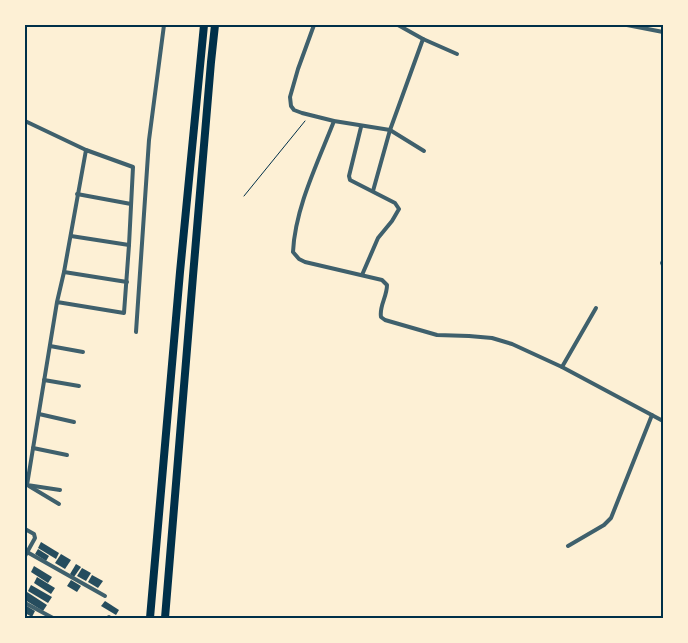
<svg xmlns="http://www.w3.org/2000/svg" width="688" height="643" viewBox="0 0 688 643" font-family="Inter,sans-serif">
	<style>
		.building { fill: #264d5e }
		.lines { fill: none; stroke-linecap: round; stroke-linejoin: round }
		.path { stroke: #003049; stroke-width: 1 }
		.service { stroke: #3f606c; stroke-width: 2 }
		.minor { stroke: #3f606c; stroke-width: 4 }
		.motorway { stroke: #003049; stroke-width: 8 }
		.neatline { fill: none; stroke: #003049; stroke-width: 2 }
	</style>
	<rect width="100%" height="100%" fill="#fdf0d5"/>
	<g class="building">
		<polygon points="41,542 59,553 56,559 38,548"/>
		<polygon points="38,549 49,556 46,561 35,554"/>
		<polygon points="61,554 71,560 65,569 55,563"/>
		<polygon points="76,564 81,567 74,577 70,574"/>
		<polygon points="34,566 52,577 48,583 31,572"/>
		<polygon points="82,568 91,573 86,581 77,576"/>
		<polygon points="92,575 103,581 98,588 88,582"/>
		<polygon points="37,577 55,588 51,594 34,583"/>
		<polygon points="71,580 81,586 77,592 67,586"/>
		<polygon points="31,585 52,597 48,603 28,591"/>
		<polygon points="27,592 47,605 43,611 25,600"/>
		<polygon points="105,601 119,610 116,615 101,606"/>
		<polygon points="25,605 35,611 32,617 25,613"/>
	</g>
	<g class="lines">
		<polyline class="path" points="244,196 305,121"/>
		<polyline class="service" points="663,258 661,263 663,268"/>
		<g class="minor">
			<polyline points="314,25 298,69 290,97 291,106 294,110 302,113 334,121 390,130 424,151"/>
			<polyline points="398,25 423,39 457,54"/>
			<polyline points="627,25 663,32"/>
			<polyline points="25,121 86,150"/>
			<path d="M334 121C318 162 295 208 293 252L299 259 305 262 382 280 387 285C387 297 379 306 381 317L385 320 437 335 469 336 492 338 512 344 562 367 663 421"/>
			<polyline points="361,127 349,176 350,180 395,203 399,209 392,221 378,238 362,275"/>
			<polyline points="373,191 390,130 423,39"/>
			<polyline points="77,194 131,204"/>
			<polyline points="71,236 129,245"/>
			<polyline points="64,272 127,282"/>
			<polyline points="57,302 124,313 129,245 133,167 86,150 64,272 57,302 27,485 60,490"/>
			<polyline points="136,332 149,140 164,25"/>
			<polyline points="50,346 83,352"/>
			<polyline points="562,367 596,308"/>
			<polyline points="44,380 79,386"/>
			<polyline points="39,414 74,422"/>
			<polyline points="33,448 67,455"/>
			<polyline points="29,486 59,504"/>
			<polyline points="25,529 34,534 35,538 25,556"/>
			<polyline points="568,546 604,525 611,518 652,415"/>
			<polyline points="27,552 105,596"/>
			<polyline points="25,603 53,618"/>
			<polyline points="108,618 109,617"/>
		</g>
		<g class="motorway">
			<polyline points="150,618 180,272 204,25"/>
			<polyline points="165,618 193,276 211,62 215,25"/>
		</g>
	</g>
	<rect width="688" height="643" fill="none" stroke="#fdf0d5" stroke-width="52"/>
	<rect x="26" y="26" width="636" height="591" class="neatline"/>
</svg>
